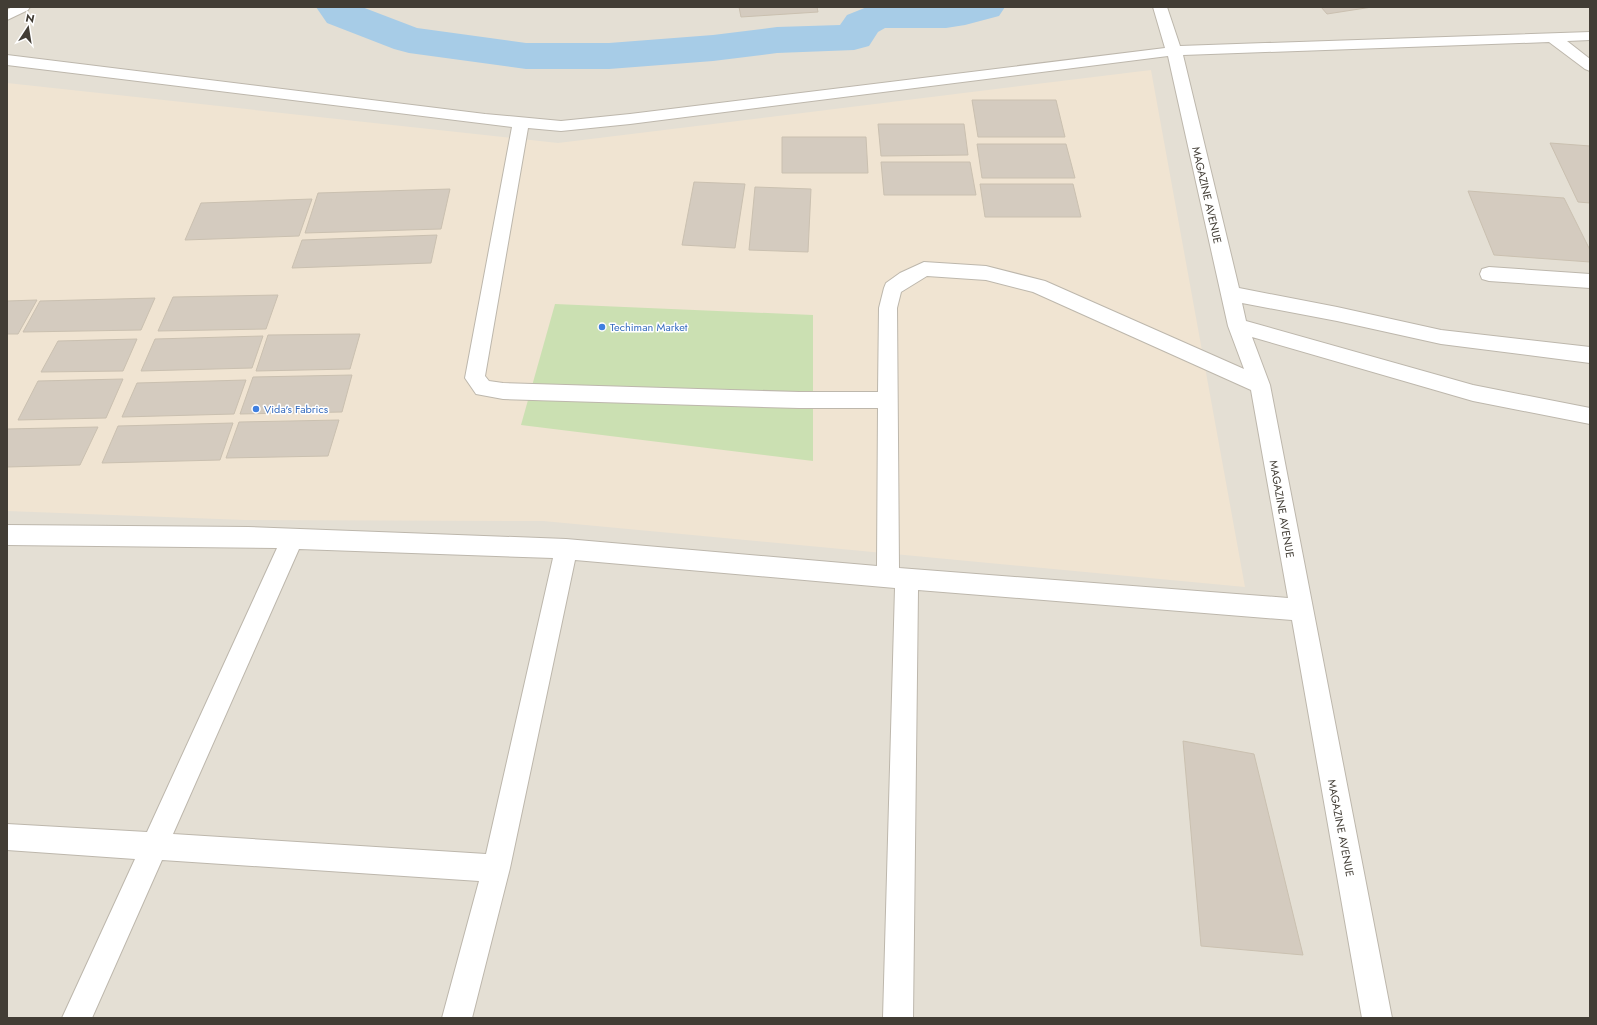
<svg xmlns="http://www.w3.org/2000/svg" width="1597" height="1025" viewBox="0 0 1597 1025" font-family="Jost,sans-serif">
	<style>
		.residential { fill: #e4dfd4 }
		.commercial { fill: #f0e4d2 }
		.green { fill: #cbe0b2 }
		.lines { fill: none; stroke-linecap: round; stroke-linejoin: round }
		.river { fill: #a7cce7; fill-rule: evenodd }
		.building { fill: #d4cbbf; stroke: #cac0b0 }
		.minor-casing { stroke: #bdb7ac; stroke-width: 2 }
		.minor { fill: #fff; fill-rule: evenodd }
		.shop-dot { fill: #3f7fe0; stroke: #fff; stroke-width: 1.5 }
		.labels { text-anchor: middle; stroke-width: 3; stroke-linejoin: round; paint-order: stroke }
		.street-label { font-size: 11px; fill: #423d35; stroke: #fff }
		.shop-label { font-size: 11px; fill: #366cbe; stroke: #fff; text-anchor: start }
	</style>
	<rect width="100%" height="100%" fill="#f0ede5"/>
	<rect class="residential" x="7" y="7" width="1583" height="1011"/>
	<polygon class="commercial" points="1151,70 1245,587 543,521 245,520 7,511 7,83 558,143"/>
	<polygon class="green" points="555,304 813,315 813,461 521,425"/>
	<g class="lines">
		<polygon class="river" points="316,7 362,7 417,28 526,43 609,43 713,35 777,27 840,25 847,15 867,7 1005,7 999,16 965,25 946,28 885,28 878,32 869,46 854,50 777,53 713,61 609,69 526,69 409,53 394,49 327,23"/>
	</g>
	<g class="building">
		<polygon points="739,7 817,7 818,12 741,17"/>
		<polygon points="1321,7 1372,7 1327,14"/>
		<polygon points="972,100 1056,100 1065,137 978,137"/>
		<polygon points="878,124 964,124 968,155 881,156"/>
		<polygon points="782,137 866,137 868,173 782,173"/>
		<polygon points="1550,143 1590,146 1590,203 1578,202"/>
		<polygon points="977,144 1066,144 1075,178 982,178"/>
		<polygon points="881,162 970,162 976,195 884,195"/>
		<polygon points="694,182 745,184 735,248 682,245"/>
		<polygon points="980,184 1073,184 1081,217 985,217"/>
		<polygon points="755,187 811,189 808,252 749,250"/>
		<polygon points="450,189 441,229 305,233 318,193"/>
		<polygon points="1468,191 1564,198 1590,250 1590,262 1494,255"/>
		<polygon points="312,199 299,236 185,240 201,203"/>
		<polygon points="437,235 431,263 292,268 302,240"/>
		<polygon points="278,295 266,329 158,331 173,297"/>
		<polygon points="155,298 141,330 23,332 40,301"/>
		<polygon points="37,300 18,334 7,334 7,301"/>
		<polygon points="360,334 350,369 256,371 268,335"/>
		<polygon points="263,336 252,368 141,371 155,339"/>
		<polygon points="137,339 123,371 41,372 58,341"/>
		<polygon points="352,375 342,412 240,414 253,377"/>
		<polygon points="123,379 106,418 18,420 38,381"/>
		<polygon points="246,380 234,414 122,417 137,383"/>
		<polygon points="339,420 328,456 226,458 239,422"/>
		<polygon points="233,423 220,460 102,463 118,426"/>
		<polygon points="98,427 80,465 7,467 7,429"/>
		<polygon points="1183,741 1254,754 1303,955 1201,946"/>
	</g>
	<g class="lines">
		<defs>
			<g id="minor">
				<polygon points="12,7 30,7 28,10 7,20 7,10"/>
				<path d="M1153 7H1167L1180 46 1590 32V40L1567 41 1590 59V71L1585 69 1549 42 1183 55 1239 288 1337 307 1441 330 1590 347V363L1441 344 1337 321 1242 303 1246 321 1473 385 1590 408V424L1473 401 1252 337 1270 385 1392 1018H1362L1292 620 918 590 913 1018H883L895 588 575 560 510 868 472 1018H442L479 881 162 860 92 1018H62L135 859 7 850V824L147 832 277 548 7 545V525L248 527 566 539 877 566 878 408H799L503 399 476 394 465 378 512 127 7 65V55L485 114 561 121 630 114 1165 48ZM1168 56 1228 326 1244 369 1045 281 986 266 924 262 900 273 886 283 884 288 879 308 878 392H799L503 383 489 381 485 376 528 128 561 131 630 124ZM927 276 986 280 1033 292 1251 390 1288 598 899 568 897 308 901 292ZM299 549 553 558 486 854 173 834Z"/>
				<polygon points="1489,267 1590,274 1590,288 1489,281 1482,279 1480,274 1482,269"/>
			</g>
		</defs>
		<use href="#minor" class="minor-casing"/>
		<use href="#minor" class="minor"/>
	</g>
	<g class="shop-dot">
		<circle cx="602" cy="327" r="4"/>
		<circle cx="256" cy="409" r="4"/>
	</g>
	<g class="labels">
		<g class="street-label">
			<text transform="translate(1207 195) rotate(77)" y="4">MAGAZINE AVENUE</text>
			<text transform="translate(1282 509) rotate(80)" y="4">MAGAZINE AVENUE</text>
			<text transform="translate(1341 828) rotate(79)" y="4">MAGAZINE AVENUE</text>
		</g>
		<g class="shop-label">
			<text x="610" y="331">Techiman Market</text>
			<text x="264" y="413">Vida's Fabrics</text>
		</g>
	</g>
	<rect width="1597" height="1025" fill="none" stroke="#423d35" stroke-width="16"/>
	<g transform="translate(28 28) rotate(12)" stroke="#ffffff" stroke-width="3" paint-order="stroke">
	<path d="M0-3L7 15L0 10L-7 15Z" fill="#423d35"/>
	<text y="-6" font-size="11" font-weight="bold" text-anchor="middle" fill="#423d35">N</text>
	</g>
</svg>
